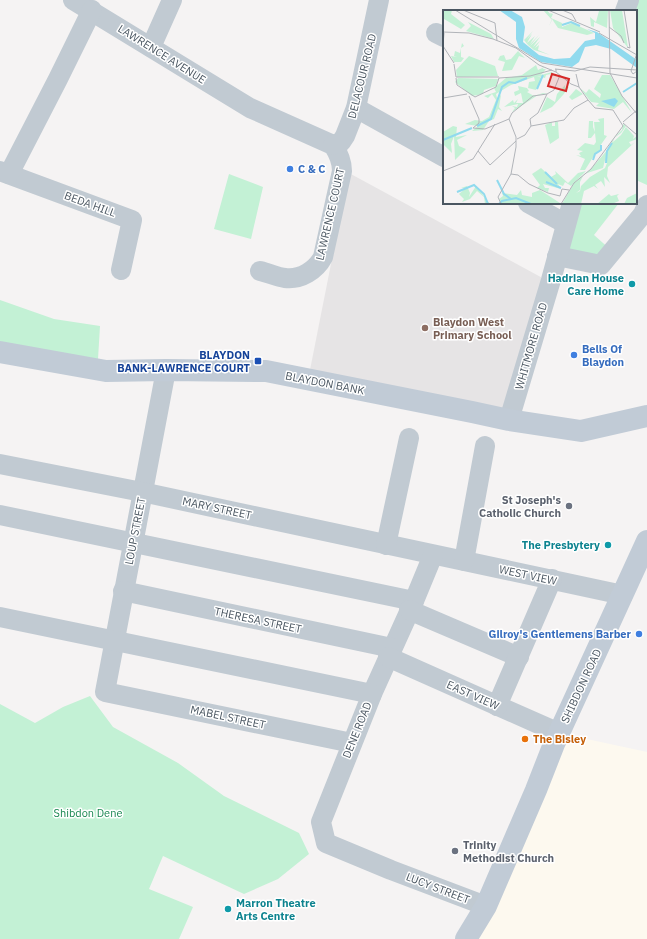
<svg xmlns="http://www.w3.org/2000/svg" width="647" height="939" viewBox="0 0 647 939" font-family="'IBM Plex Sans',sans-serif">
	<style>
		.commercial { fill: #fdf9ef }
		.education { fill: #e6e4e5 }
		.green { fill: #c3f1d5 }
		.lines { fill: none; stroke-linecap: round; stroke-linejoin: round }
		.street { stroke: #c1cad2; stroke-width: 20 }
		.secondary { stroke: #c1cbd6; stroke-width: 22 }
		.shop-dot { fill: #3f7fe0; stroke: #fff; stroke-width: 1.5 }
		.culture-dot { fill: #0f9aa8; stroke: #fff; stroke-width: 1.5 }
		.education-dot { fill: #8d6e63; stroke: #fff; stroke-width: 1.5 }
		.transit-dot { fill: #1a4fb4; stroke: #fff; stroke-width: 1.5 }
		.worship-dot { fill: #6b7280; stroke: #fff; stroke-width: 1.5 }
		.food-dot { fill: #e8710a; stroke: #fff; stroke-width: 1.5 }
		.labels { text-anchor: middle; stroke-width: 3; stroke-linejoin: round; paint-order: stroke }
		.street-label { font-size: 11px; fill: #4a5661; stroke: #fff }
		.shop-label { font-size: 11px; font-weight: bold; fill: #366cbe; stroke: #fff; text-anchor: start }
		.culture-label { font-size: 11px; font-weight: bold; fill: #0d838f; stroke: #fff; text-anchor: end }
		.education-label { font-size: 11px; font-weight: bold; fill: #785e54; stroke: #fff; text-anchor: start }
		.transit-label { font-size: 11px; font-weight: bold; fill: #164399; stroke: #fff; text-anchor: end }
		.worship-label { font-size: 11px; font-weight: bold; fill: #5b616d; stroke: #fff; text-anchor: end }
		.food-label { font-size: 11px; font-weight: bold; fill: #c56008; stroke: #fff; text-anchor: start }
		.park-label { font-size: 11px; fill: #17864f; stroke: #fff }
		.inset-river { fill: none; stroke: #90daee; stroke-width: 2 }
		.inset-road { fill: none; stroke: #b1b4b9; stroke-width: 1 }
		.view { fill: #d62828; fill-opacity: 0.15; stroke: #d62828; stroke-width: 2 }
		.inset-edge { fill: none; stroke: #4a5661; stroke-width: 2 }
	</style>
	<rect width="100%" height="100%" fill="#f5f3f3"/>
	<polygon class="commercial" points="559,733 647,752 647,939 466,939"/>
	<polygon class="education" points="349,173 548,281 505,415 309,375"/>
	<g class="green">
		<polygon points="636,0 647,0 647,185 636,180 636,11 633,11"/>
		<polygon points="229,174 263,187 251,239 214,229"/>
		<polygon points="572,203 619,203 594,235 612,251 601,265 557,256"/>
		<polygon points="0,300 54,319 100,326 98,359 0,343"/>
		<polygon points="90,696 113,727 178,763 224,796 299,833 309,854 278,879 244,894 163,856 149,889 193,907 179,939 0,939 0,704 35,723 63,707"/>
	</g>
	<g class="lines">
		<g class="street">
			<path d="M73 0 250 108 333 145C339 154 342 161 342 171L323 257C316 270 301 280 285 278 277 277 269 273 260 271"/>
			<polyline points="625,11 629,0"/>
			<polyline points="436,33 444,37"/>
			<polyline points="151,47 172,0"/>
			<polyline points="356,108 444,157"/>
			<polyline points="333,145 341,142 345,136 356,108 379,0"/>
			<polyline points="0,171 132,220 121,270"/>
			<polyline points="9,174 58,79 92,10"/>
			<polyline points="528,203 566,224"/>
			<polyline points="557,256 601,265 643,214 647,205"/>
			<polyline points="166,370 105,692 352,743"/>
			<polyline points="509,420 551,280 572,203"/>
			<polyline points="0,464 142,492 623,595"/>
			<polyline points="0,515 414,601"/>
			<polyline points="386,545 409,438"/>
			<polyline points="433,555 414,601 372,694 321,822 326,843 391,870 486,906"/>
			<polyline points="464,561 485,446"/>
			<polyline points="123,591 392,648"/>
			<polyline points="409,610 519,657"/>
			<polyline points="0,617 372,694"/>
			<polyline points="388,657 559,733"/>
			<polyline points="497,706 552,579"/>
		</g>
		<g class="secondary">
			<polyline points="0,352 106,371 166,370 266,371 472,412 509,420 581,431 647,416"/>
			<polyline points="466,939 486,906 536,790 554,744 647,541"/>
		</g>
	</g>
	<g class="shop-dot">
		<circle cx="290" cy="169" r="4"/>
		<circle cx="574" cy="355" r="4"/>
		<circle cx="639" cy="634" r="4"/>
	</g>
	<g class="culture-dot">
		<circle cx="632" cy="284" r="4"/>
		<circle cx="608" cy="545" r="4"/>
		<circle cx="228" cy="909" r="4"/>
	</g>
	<circle class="education-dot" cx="425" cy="328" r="4"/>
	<rect class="transit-dot" x="254" y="357" width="8" height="8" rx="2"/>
	<g class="worship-dot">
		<circle cx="569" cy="506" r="4"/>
		<circle cx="455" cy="851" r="4"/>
	</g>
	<circle class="food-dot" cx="525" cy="739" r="4"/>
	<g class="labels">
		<g class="street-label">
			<text transform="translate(162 54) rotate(32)" y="4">LAWRENCE AVENUE</text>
			<text transform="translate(362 76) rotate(-76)" y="4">DELACOUR ROAD</text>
			<text transform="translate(90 204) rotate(20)" y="4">BEDA HILL</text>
			<text transform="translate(330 214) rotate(-77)" y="4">LAWRENCE COURT</text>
			<text transform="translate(531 346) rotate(-74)" y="4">WHITMORE ROAD</text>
			<text transform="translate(325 383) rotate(11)" y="4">BLAYDON BANK</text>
			<text transform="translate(217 508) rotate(12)" y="4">MARY STREET</text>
			<text transform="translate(135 531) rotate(-79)" y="4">LOUP STREET</text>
			<text transform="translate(528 575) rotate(12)" y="4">WEST VIEW</text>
			<text transform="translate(258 620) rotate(12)" y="4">THERESA STREET</text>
			<text transform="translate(581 686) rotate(-65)" y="4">SHIBDON ROAD</text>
			<text transform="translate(473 695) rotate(24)" y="4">EAST VIEW</text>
			<text transform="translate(228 717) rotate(12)" y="4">MABEL STREET</text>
			<text transform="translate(357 730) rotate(-68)" y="4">DENE ROAD</text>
			<text transform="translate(438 888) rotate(21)" y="4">LUCY STREET</text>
		</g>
		<g class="shop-label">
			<text x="298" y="173">C &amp; C</text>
			<text x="582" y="353">Bells Of<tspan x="582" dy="13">Blaydon</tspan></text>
			<text x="631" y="638" text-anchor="end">Gilroy's Gentlemens Barber</text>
		</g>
		<g class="culture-label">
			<text x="624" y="282">Hadrian House<tspan x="624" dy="13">Care Home</tspan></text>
			<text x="600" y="549">The Presbytery</text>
			<text x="236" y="907" text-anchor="start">Marron Theatre<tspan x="236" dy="13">Arts Centre</tspan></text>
		</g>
		<g class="education-label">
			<text x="433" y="326">Blaydon West<tspan x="433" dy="13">Primary School</tspan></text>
		</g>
		<g class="transit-label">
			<text x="250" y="359">BLAYDON<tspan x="250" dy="13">BANK-LAWRENCE COURT</tspan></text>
		</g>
		<g class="worship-label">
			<text x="561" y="504">St Joseph's<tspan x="561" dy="13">Catholic Church</tspan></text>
			<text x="463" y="849" text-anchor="start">Trinity<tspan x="463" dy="13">Methodist Church</tspan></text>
		</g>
		<g class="food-label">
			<text x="533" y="743">The Bisley</text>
		</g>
		<g class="park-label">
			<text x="88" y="817">Shibdon Dene</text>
		</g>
	</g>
	<g transform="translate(443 10)">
		<rect width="194" height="194" fill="#f5f3f3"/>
		<path d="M0 0H9L8 4 22 15 18 19 1 9ZM100 0H104L108 5 107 3 110 4 108 8 119 13V17L129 13 151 23 144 25 115 18 109 9 106 16 109 10ZM150 0H165L164 18 151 12V17L148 16 147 7 153 12 156 1ZM167 0H179L185 38 170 18ZM25 12 48 24 51 29 23 21 28 16ZM90 21 84 29 89 24 84 33 92 26 87 34 96 25 87 36 97 27 90 37 97 31 92 38 96 35 95 40 107 45 91 40 85 35 81 30ZM19 33 21 36 18 38V47L21 48 18 52H11L8 46 14 47V50V47L11 46 12 41 17 43ZM75 41 82 48 76 46 69 60 59 61 62 52 55 50 57 46 61 45 63 50 68 49ZM26 46 52 56 55 66 14 67 13 60ZM93 55 95 60 101 57 100 59H103L98 65 109 62 113 67 108 64 103 65 102 68 94 66 99 68 93 80 85 78 86 72 92 71 91 67 68 75 53 84 54 88 58 85 56 97 60 99 56 97 59 101 55 99 51 109 46 111 40 120 29 121 35 116 22 114 32 110 39 111 46 107 53 90 49 84 45 88 41 86 53 82 51 78 63 68 79 65ZM159 65H167L189 103 180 92 171 99 153 96 156 93 148 92 137 78 143 83 146 79 157 88 158 84 151 79ZM15 68 55 69 53 76 41 80 40 84 29 86 12 72ZM122 75V78L126 77 120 85 109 97 97 103 104 87 112 92 114 84ZM75 76 84 78 86 81 84 82 91 86 100 83 104 84 95 85 69 102 72 98 69 96 74 97 75 94 61 97 70 90 71 93 75 89 73 93H80L78 83 72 86 71 82 76 80ZM133 79 140 84 129 90 126 87ZM161 108V125L164 126 157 136 158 139 152 144 142 160H137L142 149 133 145 138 146 136 143 140 141 134 140 142 133 151 135 153 132 152 123 148 128H145L146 111H150V117L152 122 151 112H157L155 109ZM109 112V116H112V112H115L116 128 107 134 102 115ZM180 114 183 116 178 123 171 128 170 132 178 125 183 117 191 126 190 129 194 126V129L186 132 188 135 192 132 165 157 164 166 167 173 161 167 162 177 158 171 152 175 155 179 151 176 141 181 138 194H119L131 173 148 159 166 138 171 128 179 120ZM162 150 164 153 162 158 147 167 138 176 137 181 133 183 137 180V172L141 164 160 158ZM10 116 14 117 13 127 24 125 14 130 16 136 23 139 12 150 11 126 8 134 9 143 0 134V122ZM98 158 108 167 113 164 112 161 125 173 135 163 143 161 128 176 122 172 120 176 115 174 118 179 100 174 102 178H106L105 182 94 178 97 175 89 164ZM24 176 27 183 26 187 33 176 47 194H42L41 187 34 181 27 189 19 192 21 189 16 184 23 178H18ZM78 180 79 185 89 187V183L97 180 117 193 58 194 56 189 60 186 59 183 74 185ZM194 183V194H181L184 188ZM166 184 168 186 176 184 174 186 176 191 169 194H154Z" fill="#c3f1d5" fill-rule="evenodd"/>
		<path d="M56 0H67L79 7 82 17 80 32 96 45 111 49 127 48 142 31 152 29V23L144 19 154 22 194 50V58L168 39 153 35 142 37 136 52 129 57 98 52 76 38 73 29V12ZM172 88 175 91 171 97 158 91Z" fill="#90daee"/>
		<path class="inset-river" d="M119 15 128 12 137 16M94 79 100 65M180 82 194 73M34 116 48 109 59 77 66 72 72 73 84 68M0 130 29 118M150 150 152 144 158 140V135M163 153 164 141 169 133M102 162 114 174M54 170 61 184 68 189M103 172 118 178M14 182 31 175 41 184 45 194M56 194 59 191 73 188 88 194"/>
		<path class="inset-road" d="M12 0 99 53 194 68M20 0 52 13 54 31M105 0 157 22M119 0 129 4 133 11M166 0 167 63 179 86 194 104M181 0 187 38 184 37M166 17 178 26 181 33M0 22 26 23 50 29 73 38 96 55 113 62V59M156 23 194 45M0 35 1 23M0 36 11 53M194 43 188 61 190 64 194 61M11 54 13 67M112 59 132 61 147 57 194 60M113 62 128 74 136 77M13 67H56M13 68 14 75 32 87 53 77 56 68M56 68 87 66 109 60M26 86 36 109V113L30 118M0 88 24 84M180 112 194 100M180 113 194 125M88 116 121 110 131 98 145 90M88 116 87 109 95 103 104 84 111 80 117 65M30 118 42 119 66 109M74 129 82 125 88 116M35 141 47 155 73 131M0 161 30 149 52 114M68 164 75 165 86 174 105 183 117 186 119 179 126 180M58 194 55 187 68 164 73 137V127L66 109 69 103 90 86 104 84M118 194 131 173 148 159 180 116 170 100 152 98 145 90 136 77 133 64"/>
		<path class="view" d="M109 64 126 69 123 81 105 76Z"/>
		<rect width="194" height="194" class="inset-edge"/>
	</g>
</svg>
